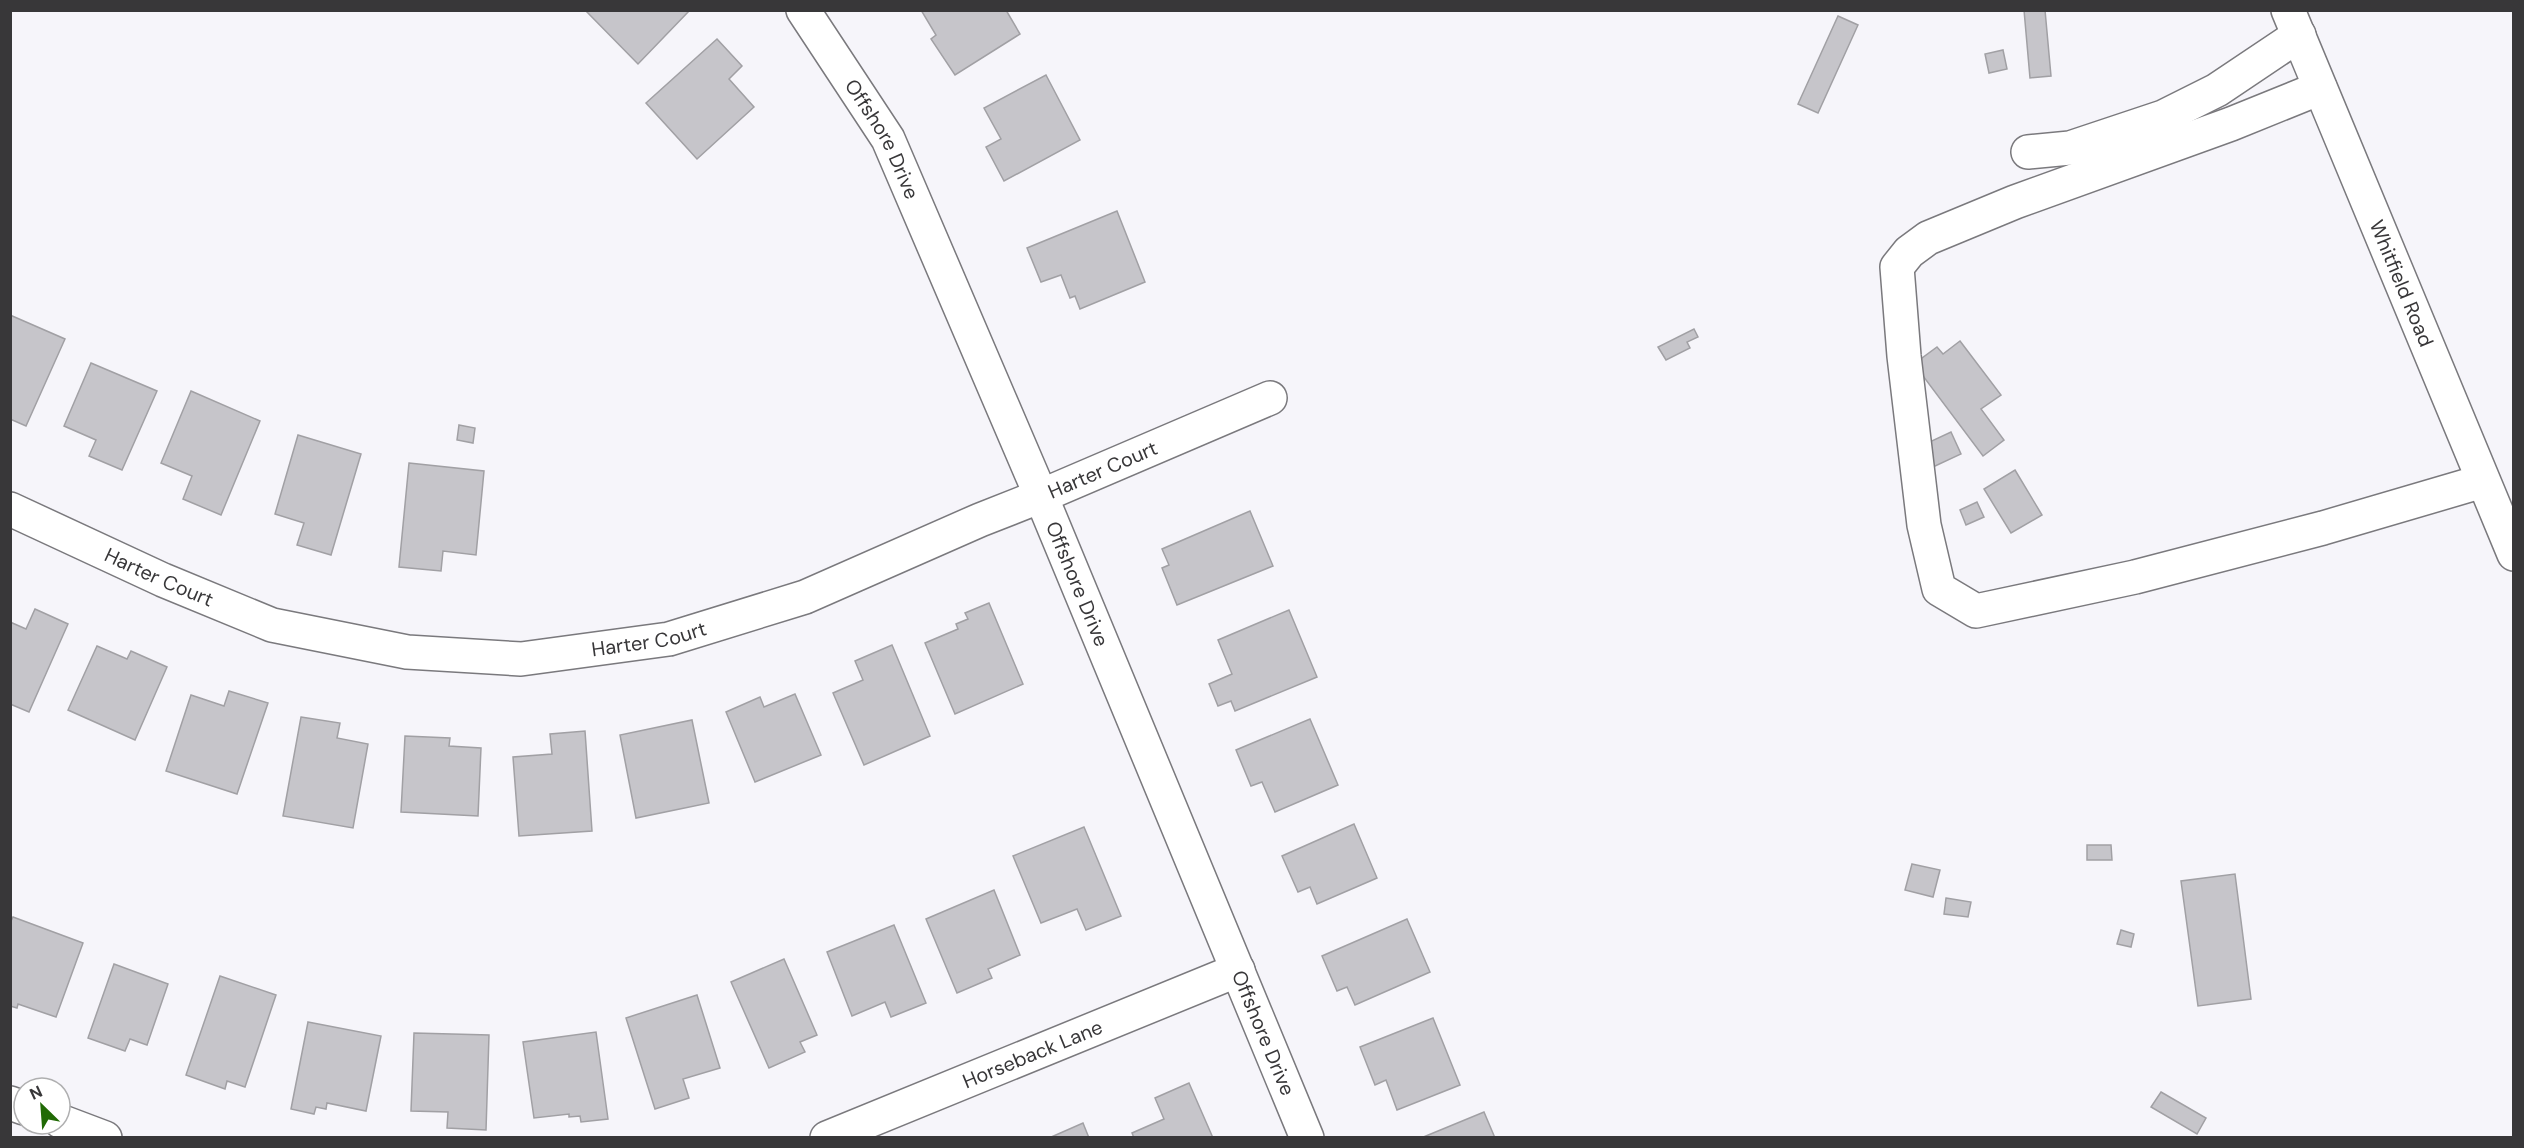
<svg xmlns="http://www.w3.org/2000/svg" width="2524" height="1148" viewBox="0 0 2524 1148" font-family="'DM Sans',sans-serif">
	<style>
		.building { fill: #c6c5ca; stroke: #a1a0a4; stroke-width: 1.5 }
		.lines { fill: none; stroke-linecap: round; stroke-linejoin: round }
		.minor-casing { stroke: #7a797d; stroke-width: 36 }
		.minor { stroke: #fff; stroke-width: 33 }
		.labels { text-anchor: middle; stroke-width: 5; stroke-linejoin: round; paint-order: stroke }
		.street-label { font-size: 20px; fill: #383739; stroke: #fff }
	</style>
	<rect width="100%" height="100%" fill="#f6f5fa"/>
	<g class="building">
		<polygon points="585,10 690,10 638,64"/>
		<polygon points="921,10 1006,10 1020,34 955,75 931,39 936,35"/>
		<polygon points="2024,10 2045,10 2051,76 2030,78"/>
		<polygon points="1838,16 1858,25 1818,113 1798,104"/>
		<polygon points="717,39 742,66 729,79 754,107 697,159 646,103"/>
		<polygon points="2003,50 2007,69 1989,73 1985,54"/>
		<polygon points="1046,75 1080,140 1004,181 986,147 1001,139 984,108"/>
		<polygon points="1117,211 1145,282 1080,309 1075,296 1070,298 1061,275 1041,282 1027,248"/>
		<polygon points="10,315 65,339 26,426 10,419"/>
		<polygon points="1694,329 1698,337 1687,342 1690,348 1666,360 1658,347"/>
		<polygon points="1960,341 2001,395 1981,409 2004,440 1983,456 1914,364 1937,347 1943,354"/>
		<polygon points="91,363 157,391 122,470 89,456 96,440 64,426"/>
		<polygon points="191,391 260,421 221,515 183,499 192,476 161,463"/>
		<polygon points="459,425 475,428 473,443 457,440"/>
		<polygon points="1951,432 1961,454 1933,467 1923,445"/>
		<polygon points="298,435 361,454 331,555 297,545 304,523 275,514"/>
		<polygon points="409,463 484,471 476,555 443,551 441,571 399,567"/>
		<polygon points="2015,470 2042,515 2011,533 1984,489"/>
		<polygon points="1977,502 1984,517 1966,525 1960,510"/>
		<polygon points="1250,511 1273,566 1177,605 1162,568 1169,565 1162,549"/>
		<polygon points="989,603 1023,684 955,714 925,643 958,629 956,624 968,619 965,613"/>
		<polygon points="35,609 68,624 29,712 10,704 10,622 26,629"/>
		<polygon points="1289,610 1317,677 1235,711 1231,701 1218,706 1209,684 1232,674 1218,640"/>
		<polygon points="892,645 930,736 864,765 833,693 863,680 855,661"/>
		<polygon points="97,646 127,659 131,651 167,667 135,740 68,710"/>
		<polygon points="229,691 268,703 237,794 166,771 191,695 224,706"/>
		<polygon points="795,694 821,755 755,782 726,712 760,697 764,707"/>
		<polygon points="301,717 340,723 337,738 368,744 353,828 283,816"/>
		<polygon points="1310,719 1338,785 1275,812 1262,782 1251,786 1236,750"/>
		<polygon points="692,720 709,803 636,818 620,735"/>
		<polygon points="585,731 592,831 519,836 513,757 552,754 550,734"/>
		<polygon points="405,736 450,738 449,746 481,748 478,816 401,812"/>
		<polygon points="1354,824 1377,878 1317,904 1310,887 1298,892 1282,856"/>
		<polygon points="1084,827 1121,916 1086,930 1077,909 1041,923 1013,856"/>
		<polygon points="2087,845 2111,845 2112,860 2087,860"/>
		<polygon points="1912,864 1940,870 1933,897 1905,890"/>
		<polygon points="2235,874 2251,999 2198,1006 2181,881"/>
		<polygon points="994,890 1020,955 988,969 992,978 957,993 926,919"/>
		<polygon points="1946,898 1971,902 1968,917 1944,914"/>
		<polygon points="13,917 83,943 56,1017 18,1004 17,1008 10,1006 10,923"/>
		<polygon points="1407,919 1430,972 1355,1005 1347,987 1337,991 1322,956"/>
		<polygon points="894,925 926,1003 891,1017 885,1002 852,1016 827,952"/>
		<polygon points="2121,930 2134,934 2131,947 2117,944"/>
		<polygon points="784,959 817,1035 800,1042 805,1052 769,1068 731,982"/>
		<polygon points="114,964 168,984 147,1045 130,1039 125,1051 88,1038"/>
		<polygon points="220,976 276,995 245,1087 227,1081 225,1089 186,1075"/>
		<polygon points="697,995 720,1068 683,1079 689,1098 655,1109 626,1018"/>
		<polygon points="1433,1018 1460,1085 1397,1110 1386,1080 1375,1085 1360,1047"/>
		<polygon points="308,1022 381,1036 366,1111 327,1103 326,1109 316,1107 314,1114 291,1109"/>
		<polygon points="596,1032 608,1119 581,1122 580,1116 569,1117 569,1114 534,1118 523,1042"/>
		<polygon points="414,1033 489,1035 486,1130 447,1128 448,1112 411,1111"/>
		<polygon points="1189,1083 1213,1138 1134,1138 1132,1133 1164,1119 1155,1098"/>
		<polygon points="2161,1092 2206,1118 2197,1134 2151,1107"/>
		<polygon points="1484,1112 1495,1138 1421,1138"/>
		<polygon points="1083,1123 1089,1138 1049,1138"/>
	</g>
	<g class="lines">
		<defs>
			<g id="minor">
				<path id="s1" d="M803 10 888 139 1041 496 1307 1138"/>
				<path id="s2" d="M2288 10 2514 554"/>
				<polyline points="2320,88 2231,124 2015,202 1928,238 1909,252 1897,267 1904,356 1924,525 1939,589 1976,611 2135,577 2323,528 2483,481"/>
				<polyline points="2028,152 2070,148 2163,117 2217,90 2299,35"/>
				<path id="s3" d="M10 509 163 580 272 625 407 652 521 659 669 639 805 597 980 520 1041 496 1270 398"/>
				<polyline points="10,1103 24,1108"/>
				<polyline points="60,1121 105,1138"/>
				<path id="s4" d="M827 1138 1238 970"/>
			</g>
		</defs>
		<use href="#minor" class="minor-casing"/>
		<use href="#minor" class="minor"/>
	</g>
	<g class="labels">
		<g class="street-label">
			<text dy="7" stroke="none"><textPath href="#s1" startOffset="152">Offshore Drive</textPath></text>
			<text dy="7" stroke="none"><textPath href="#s2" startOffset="296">Whitfield Road</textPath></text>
			<text dy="7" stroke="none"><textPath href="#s3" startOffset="1154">Harter Court</textPath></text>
			<text dy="7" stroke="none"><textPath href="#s3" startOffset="164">Harter Court</textPath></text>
			<text dy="7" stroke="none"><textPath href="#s1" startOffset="638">Offshore Drive</textPath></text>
			<text dy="7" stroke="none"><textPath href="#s3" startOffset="668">Harter Court</textPath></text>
			<text dy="7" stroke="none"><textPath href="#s1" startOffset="1124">Offshore Drive</textPath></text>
			<text dy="7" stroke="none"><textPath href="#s4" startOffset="222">Horseback Lane</textPath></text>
		</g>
	</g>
	<rect width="2524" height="1148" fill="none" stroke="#383739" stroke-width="24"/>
	<g transform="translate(42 1106) rotate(335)"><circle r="28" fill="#ffffff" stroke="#afafb0" stroke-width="1.5"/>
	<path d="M0-4.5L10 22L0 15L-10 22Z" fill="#216a05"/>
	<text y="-9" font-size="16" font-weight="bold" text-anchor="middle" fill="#383739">N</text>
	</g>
</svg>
